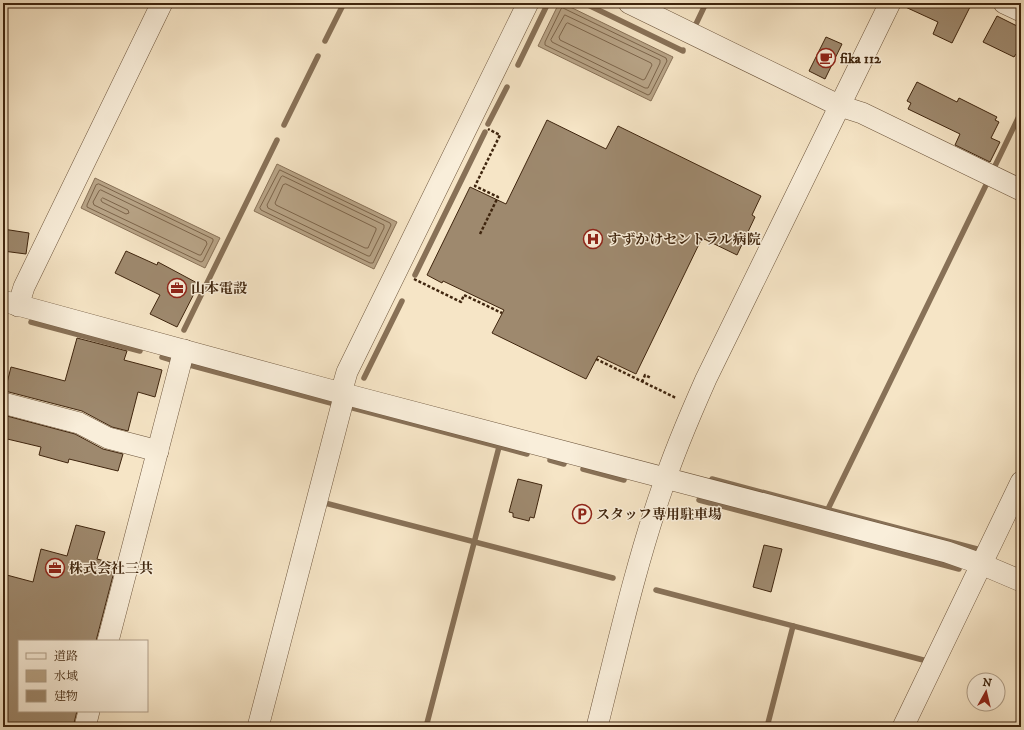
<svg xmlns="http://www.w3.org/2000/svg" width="1024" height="730" viewBox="0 0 1024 730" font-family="'IM FELL DW Pica','Noto Serif JP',serif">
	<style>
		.water { fill: #b8a487; stroke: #887157 }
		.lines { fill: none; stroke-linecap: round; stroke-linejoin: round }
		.shore { stroke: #7c644a; stroke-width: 1 }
		.stream { stroke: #887157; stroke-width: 5.5 }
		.building { fill: #9e896e; stroke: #3f250e }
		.minor-casing { stroke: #6d553c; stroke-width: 22 }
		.path { stroke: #3f250e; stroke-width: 2.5; stroke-dasharray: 3 2; stroke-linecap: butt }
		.minor { stroke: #f9eeda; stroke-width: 21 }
		.labels { text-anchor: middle; stroke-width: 3; stroke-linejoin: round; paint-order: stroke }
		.poi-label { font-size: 14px; font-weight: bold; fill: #3f250e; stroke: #f9eeda; text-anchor: start }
	</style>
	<rect width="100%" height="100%" fill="#f6e5c6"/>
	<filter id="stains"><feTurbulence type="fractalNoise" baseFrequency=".005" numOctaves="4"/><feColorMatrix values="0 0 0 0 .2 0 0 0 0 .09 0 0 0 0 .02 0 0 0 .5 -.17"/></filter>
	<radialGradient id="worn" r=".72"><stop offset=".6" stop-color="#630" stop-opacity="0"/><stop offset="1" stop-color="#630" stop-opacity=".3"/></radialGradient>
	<g class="water">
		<polygon points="559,3 562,3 673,57 651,101 538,46"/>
		<polygon points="277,164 397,222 374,269 254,211"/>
		<polygon points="95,178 220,238 205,268 81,208"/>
	</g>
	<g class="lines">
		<g class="shore">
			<polygon points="563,8 666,58 667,61 650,94 648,95 545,45 545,42 561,9"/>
			<polygon points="565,15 660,60 660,63 648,88 645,88 552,42 551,40"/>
			<polygon points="568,23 651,63 652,65 645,79 643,80 560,40 559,37 566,24"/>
			<polygon points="280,170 390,223 391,225 373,263 370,263 261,210 260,208"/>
			<polygon points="283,176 384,225 384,228 370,256 368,256 268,208 267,205 281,177"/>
			<polygon points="99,184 213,239 213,241 203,261 201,262 87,207 87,205 96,185"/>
			<polygon points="286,184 376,228 376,230 368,248 365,248 276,205 275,203 283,185"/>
			<polygon points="101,190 206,241 207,244 201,255 199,255 94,205 93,202 99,191"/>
			<polygon points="103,198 128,210 129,213 126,214 102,202 101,200"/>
		</g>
		<g class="stream">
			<polyline points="584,3 683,51 683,50"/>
			<polyline points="696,24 706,3"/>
			<polyline points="325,41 344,3"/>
			<polyline points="518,65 548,3"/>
			<polyline points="488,124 507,87"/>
			<polyline points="284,125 318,56"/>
			<polyline points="994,168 1021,112"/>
			<polyline points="415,275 485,132"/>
			<polyline points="31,322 140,351"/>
			<polyline points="184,330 277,140"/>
			<polyline points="162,357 175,361"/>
			<polyline points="186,364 331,403"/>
			<polyline points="364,378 402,301"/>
			<polyline points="353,408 527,454"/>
			<polyline points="550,460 564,464"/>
			<polyline points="583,469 624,480"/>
			<polyline points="712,479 977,549"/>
			<polyline points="699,500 959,569"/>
			<polyline points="325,503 613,578"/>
			<polyline points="828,509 987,183"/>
			<polyline points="656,590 927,661"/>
			<polyline points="426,727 499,447"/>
			<polyline points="767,727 793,626"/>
		</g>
	</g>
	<g class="building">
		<polygon points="902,3 972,3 952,43 933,34 938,22 901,5"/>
		<polygon points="997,16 1021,28 1021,57 1016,54 1014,57 983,42"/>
		<polygon points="826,37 842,44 825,79 809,71"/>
		<polygon points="917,82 957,102 959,98 997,117 995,120 999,122 991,138 1000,142 990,162 955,145 960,134 908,109 911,103 907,101"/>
		<polygon points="547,120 606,149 618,126 761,196 752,215 755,217 737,255 702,238 636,374 598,356 586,379 492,333 504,310 443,281 442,283 427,275 470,187 506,204"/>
		<polygon points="3,229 29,233 26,254 3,251"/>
		<polygon points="126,251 157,265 158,262 199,284 177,327 150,314 160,295 115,273"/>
		<polygon points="77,338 127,351 124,360 162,370 155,397 138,392 128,431 112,427 82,411 5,391 11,367 65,381"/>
		<polygon points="3,415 75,434 103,449 123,454 118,471 69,459 68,463 39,455 41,447 3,438"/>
		<polygon points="518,479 542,485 534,518 530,517 529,521 513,517 513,513 509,512"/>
		<polygon points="76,525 105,532 97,559 116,564 96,641 19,641 19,711 77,711 73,727 3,727 3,574 33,582 41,549 67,556"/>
		<polygon points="764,545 782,549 771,592 753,587"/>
	</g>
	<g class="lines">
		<defs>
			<g id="minor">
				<polyline points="629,3 840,106 862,113 1021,190"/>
				<polyline points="1004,3 1021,11"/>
				<polyline points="3,301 341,393 947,552 981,564 1021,581"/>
				<polyline points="18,306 24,287 162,3"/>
				<polyline points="341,393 347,372 528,3"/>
				<polyline points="3,403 79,423 108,438 158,451"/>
				<polyline points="108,641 184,350"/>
				<polyline points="85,727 89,711"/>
				<polyline points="258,727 345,393"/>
				<path d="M597 727C617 648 635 567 662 489 674 452 690 415 706 379L890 3"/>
				<polyline points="903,727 1021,482"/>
			</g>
		</defs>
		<use href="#minor" class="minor-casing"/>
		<g class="path">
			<polyline points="480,234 498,197 475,186 500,135 488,129"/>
			<polyline points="414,279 461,302 464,295 502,313"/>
			<polyline points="596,359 676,398"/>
			<polyline points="642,382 645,375 651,378"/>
		</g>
		<use href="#minor" class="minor"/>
	</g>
	<defs>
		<symbol id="cafe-ring" viewBox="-11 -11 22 22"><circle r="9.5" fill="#f9eeda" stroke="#8f2418" stroke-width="1.5"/><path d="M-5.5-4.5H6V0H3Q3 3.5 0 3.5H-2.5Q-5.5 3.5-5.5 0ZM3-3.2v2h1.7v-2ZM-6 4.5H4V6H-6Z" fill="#8f2418"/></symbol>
		<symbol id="hospital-ring" viewBox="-11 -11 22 22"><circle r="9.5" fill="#f9eeda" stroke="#8f2418" stroke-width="1.5"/><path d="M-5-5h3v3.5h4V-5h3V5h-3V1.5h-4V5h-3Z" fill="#8f2418"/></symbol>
		<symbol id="office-ring" viewBox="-11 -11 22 22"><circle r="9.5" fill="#f9eeda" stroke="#8f2418" stroke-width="1.5"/><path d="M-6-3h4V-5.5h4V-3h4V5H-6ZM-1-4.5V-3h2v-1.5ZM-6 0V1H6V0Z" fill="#8f2418"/></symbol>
		<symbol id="parking-ring" viewBox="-11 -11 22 22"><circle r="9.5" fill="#f9eeda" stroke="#8f2418" stroke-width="1.5"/><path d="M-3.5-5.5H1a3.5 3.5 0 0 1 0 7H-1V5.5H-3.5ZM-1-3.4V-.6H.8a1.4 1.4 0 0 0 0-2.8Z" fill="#8f2418"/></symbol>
	</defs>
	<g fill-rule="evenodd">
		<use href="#cafe-ring" x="815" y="47" width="22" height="22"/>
		<use href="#hospital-ring" x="582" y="228" width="22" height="22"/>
		<use href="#office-ring" x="166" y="277" width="22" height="22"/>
		<use href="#parking-ring" x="571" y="503" width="22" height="22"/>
		<use href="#office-ring" x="44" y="557" width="22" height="22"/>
	</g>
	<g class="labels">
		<g class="poi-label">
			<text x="840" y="63">fika 112</text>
			<text x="607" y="244">すずかけセントラル病院</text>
			<text x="191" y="293">山本電設</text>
			<text x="596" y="519">スタッフ専用駐車場</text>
			<text x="69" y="573">株式会社三共</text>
		</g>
	</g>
	<rect width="1024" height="730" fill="none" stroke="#f6e5c6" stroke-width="16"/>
	<rect x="4" y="4" width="1016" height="722" fill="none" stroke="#3f250e" stroke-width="2"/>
	<rect x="8" y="8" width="1008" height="714" fill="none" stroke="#3f250e"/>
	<rect x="18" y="640" width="130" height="72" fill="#f9eeda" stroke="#af9e88"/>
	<rect x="26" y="653" width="20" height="6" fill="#f9eeda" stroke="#af9e88"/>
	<text x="54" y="660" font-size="12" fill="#3f250e">道路</text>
	<rect x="26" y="670" width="20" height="12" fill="#b8a487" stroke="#af9e88"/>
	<text x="54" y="680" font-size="12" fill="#3f250e">水域</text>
	<rect x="26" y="690" width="20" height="12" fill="#9e896e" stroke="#af9e88"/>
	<text x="54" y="700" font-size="12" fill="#3f250e">建物</text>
	<g transform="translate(986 692) rotate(8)"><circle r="19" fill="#f9eeda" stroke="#af9e88"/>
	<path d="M0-3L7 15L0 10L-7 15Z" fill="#8f2418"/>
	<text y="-6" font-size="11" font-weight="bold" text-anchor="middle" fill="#3f250e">N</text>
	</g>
	<rect width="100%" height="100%" filter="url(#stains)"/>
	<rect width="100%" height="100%" fill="url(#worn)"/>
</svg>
